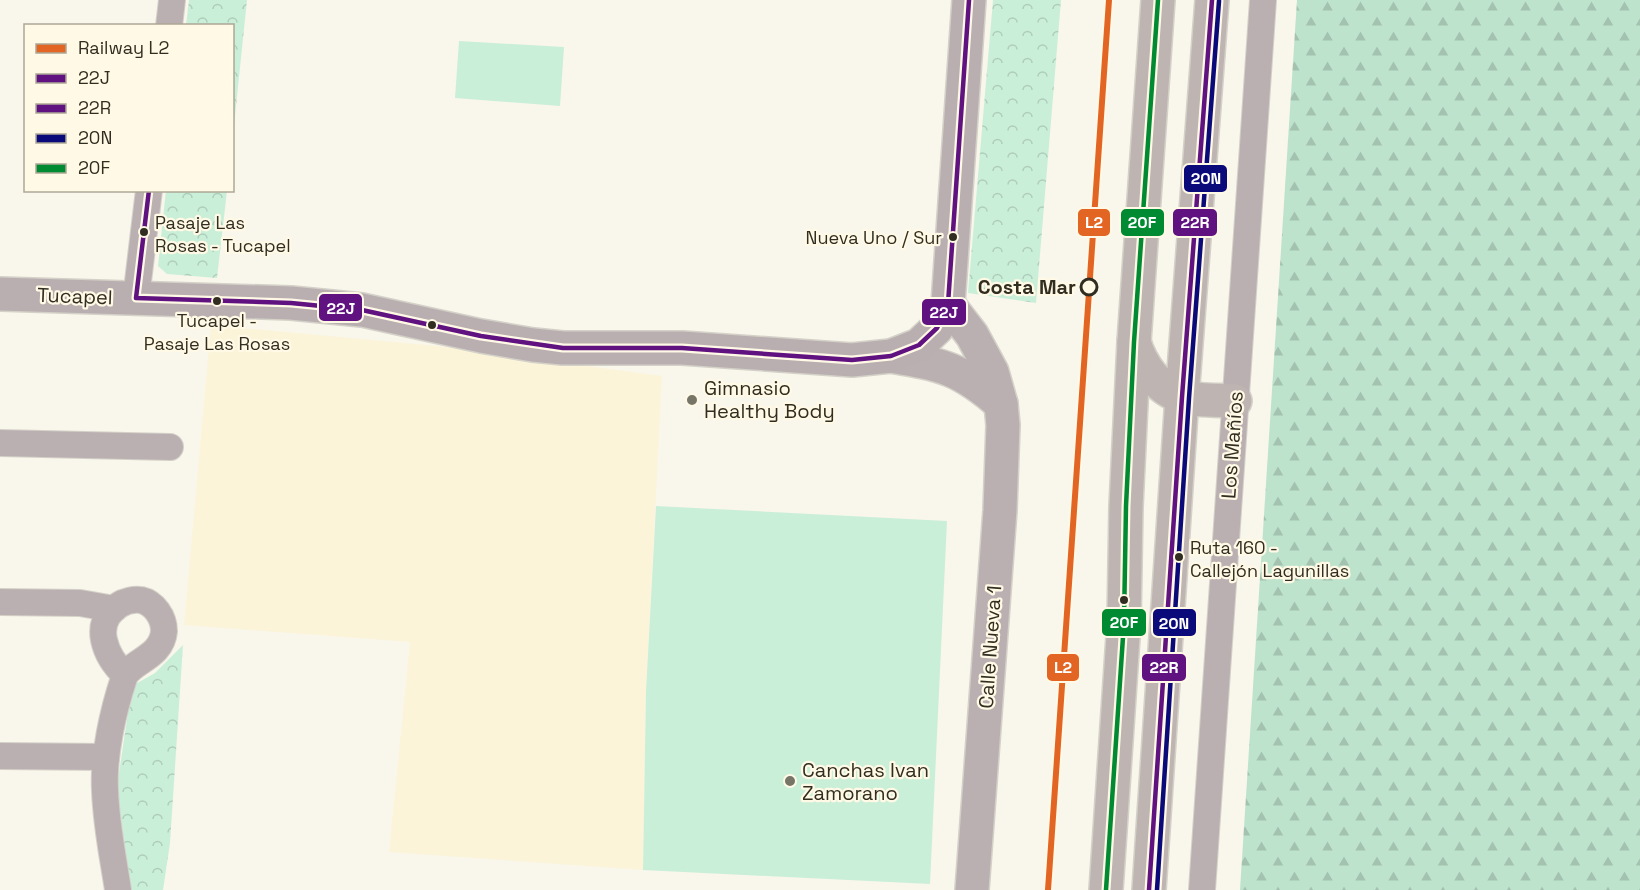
<svg xmlns="http://www.w3.org/2000/svg" width="1640" height="890" viewBox="0 0 1640 890" font-family="'Space Grotesk',sans-serif">
	<style>
		.built { fill: #fbf4d9 }
		.grass { fill: #caefd9 }
		.forest { fill: url(#forest-firs) }
		.park { fill: url(#park-crowns) }
		.lines { fill: none; stroke-linecap: round; stroke-linejoin: round }
		.minor-casing { stroke: #d4d1c8; stroke-width: 28 }
		.tertiary-casing { stroke: #d4d1c8; stroke-width: 36 }
		.secondary-casing { stroke: #d4d1c8; stroke-width: 36 }
		.trunk-casing { stroke: #d4d1c8; stroke-width: 36 }
		.minor { stroke: #bbb0b1; stroke-width: 26 }
		.tertiary { stroke: #bbb0b1; stroke-width: 33 }
		.secondary { stroke: #b9afb0; stroke-width: 33 }
		.trunk { stroke: #beb4b2; stroke-width: 33 }
		.bus-1-casing { stroke: #fff9e6; stroke-width: 9 }
		.bus-2-casing { stroke: #fff9e6; stroke-width: 9 }
		.bus-3-casing { stroke: #fff9e6; stroke-width: 9 }
		.bus-4-casing { stroke: #fff9e6; stroke-width: 9 }
		.bus-1 { stroke: #5f1280; stroke-width: 4.5 }
		.bus-2 { stroke: #5f1280; stroke-width: 4.5 }
		.bus-3 { stroke: #0a0a7a; stroke-width: 4.5 }
		.bus-4 { stroke: #008a32; stroke-width: 4.5 }
		.rail-1-casing { stroke: #fff9e6; stroke-width: 10 }
		.rail-1 { stroke: #e36523; stroke-width: 6 }
		.bus-dot { fill: #312e21; stroke: #fff9e6; stroke-width: 2 }
		.stop-dot { fill: #fff9e6; stroke: #312e21; stroke-width: 3 }
		.poi-dot { fill: #777468; stroke: #fff9e6; stroke-width: 2 }
		.labels { text-anchor: middle; stroke-width: 4.5; stroke-linejoin: round; paint-order: stroke }
		.bus-label { font-size: 18px; fill: #312e21; stroke: #fff9e6; text-anchor: start }
		.stop-label { font-size: 20px; font-weight: bold; fill: #312e21; stroke: #fff9e6; text-anchor: end }
		.street-label { font-size: 20px; fill: #312e21; stroke: #fff9e6 }
		.poi-label { font-size: 20px; fill: #312e21; stroke: #fff9e6; text-anchor: start }
		.line-badge { stroke: #fff9e6; stroke-width: 2 }
		.badge-label { font-size: 16px; text-anchor: middle; font-weight: bold; fill: #fff }
	</style>
	<defs>
		<pattern id="forest-firs" width="22" height="20" patternUnits="userSpaceOnUse" patternTransform="scale(1.5)"><rect width="22" height="20" fill="#bde3cd"/><path d="M5 1l3.5 6h-7zM16 11l3.5 6h-7z" fill="#a3c3b0"/></pattern>
		<pattern id="park-crowns" width="20" height="18" patternUnits="userSpaceOnUse" patternTransform="scale(1.5)"><rect width="20" height="18" fill="#caefd9"/><path d="M2 6a3 3 0 1 1 6 0M12 15a3 3 0 1 1 6 0" fill="none" stroke="#aecdba"/></pattern>
	</defs>
	<rect width="100%" height="100%" fill="#f9f6ec"/>
	<polygon class="built" points="211,325 437,346 662,376 646,691 643,870 389,852 410,642 184,625"/>
	<g class="grass">
		<polygon points="459,41 564,47 560,106 455,98"/>
		<polygon points="656,506 947,521 930,884 643,870 646,691"/>
	</g>
	<polygon class="forest" points="1297,0 1640,0 1640,890 1240,890"/>
	<g class="park">
		<polygon points="189,0 247,0 233,135 232,26 186,25"/>
		<polygon points="993,0 1061,0 1036,303 968,293"/>
		<polygon points="166,190 227,191 217,278 167,274 158,266"/>
		<polygon points="183,645 170,843 163,890 130,890 117,786 132,686 155,673"/>
	</g>
	<g class="lines">
		<defs>
			<g id="minor">
				<polyline points="169,26 172,0"/>
				<polyline points="136,298 149,190"/>
				<polyline points="0,443 170,447"/>
				<polyline points="0,602 80,603 114,609"/>
				<polyline points="0,756 106,757"/>
				<path d="M118 890C113 857 106 824 105 790 103 756 113 711 124 678 130 661 162 658 164 631 164 617 154 603 141 600 134 599 125 601 119 605 90 623 106 657 125 675"/>
				<polyline points="1202,890 1263,0"/>
			</g>
			<g id="tertiary">
				<polyline points="948,304 972,335 992,372 1001,404 1003,425 1000,510 972,890"/>
				<path d="M891 356C943 365 960 368 1001 404"/>
			</g>
			<polyline id="secondary" points="0,294 291,303 362,310 481,336 533,345 563,348 682,348 852,360 891,356 919,345 937,328 948,304 969,0"/>
			<g id="trunk">
				<path d="M1134 342C1141 365 1158 390 1183 397 1198 401 1219 400 1235 401"/>
				<polyline points="1106,890 1124,622 1126,506 1134,342 1158,0"/>
				<polyline points="1149,890 1182,397 1212,0"/>
			</g>
		</defs>
		<use href="#minor" class="minor-casing"/>
		<use href="#tertiary" class="tertiary-casing"/>
		<use href="#secondary" class="secondary-casing"/>
		<use href="#trunk" class="trunk-casing"/>
		<use href="#minor" class="minor"/>
		<use href="#tertiary" class="tertiary"/>
		<use href="#secondary" class="secondary"/>
		<use href="#trunk" class="trunk"/>
		<defs>
			<polyline id="bus-1" points="149,190 136,298 291,303 362,310 481,336 563,348 682,348 852,360 891,356 919,345 937,328 948,304 969,0"/>
			<polyline id="bus-2" points="1149,890 1182,397 1212,0"/>
			<polyline id="bus-3" points="1157,890 1189,398 1219,1"/>
			<polyline id="bus-4" points="1106,890 1124,622 1126,506 1134,342 1158,0"/>
		</defs>
		<use href="#bus-1" class="bus-1-casing"/>
		<use href="#bus-2" class="bus-2-casing"/>
		<use href="#bus-3" class="bus-3-casing"/>
		<use href="#bus-4" class="bus-4-casing"/>
		<use href="#bus-1" class="bus-1"/>
		<use href="#bus-2" class="bus-2"/>
		<use href="#bus-3" class="bus-3"/>
		<use href="#bus-4" class="bus-4"/>
		<defs>
			<polyline id="rail-1" points="1048,890 1109,0"/>
		</defs>
		<use href="#rail-1" class="rail-1-casing"/>
		<use href="#rail-1" class="rail-1"/>
	</g>
	<g class="bus-dot">
		<circle cx="144" cy="232" r="5"/>
		<circle cx="953" cy="237" r="5"/>
		<circle cx="217" cy="301" r="5"/>
		<circle cx="432" cy="325" r="5"/>
		<circle cx="1179" cy="557" r="5"/>
		<circle cx="1124" cy="600" r="5"/>
	</g>
	<circle class="stop-dot" cx="1089" cy="287" r="8"/>
	<g class="poi-dot">
		<circle cx="692" cy="400" r="6"/>
		<circle cx="790" cy="781" r="6"/>
	</g>
	<g class="labels">
		<g class="bus-label">
			<text x="155" y="229">Pasaje Las<tspan x="155" dy="23">Rosas - Tucapel</tspan></text>
			<text x="942" y="244" text-anchor="end">Nueva Uno / Sur</text>
			<text x="217" y="327" text-anchor="middle">Tucapel -<tspan x="217" dy="23">Pasaje Las Rosas</tspan></text>
			<text x="1190" y="554">Ruta 160 -<tspan x="1190" dy="23">Callejón Lagunillas</tspan></text>
		</g>
		<g class="stop-label">
			<text x="1076" y="294">Costa Mar</text>
		</g>
		<g class="street-label">
			<text transform="translate(75 296) rotate(2)" y="7">Tucapel</text>
			<text transform="translate(1232 445) rotate(-86)" y="7">Los Mañíos</text>
			<text transform="translate(990 647) rotate(-86)" y="7">Calle Nueva 1</text>
		</g>
		<g class="poi-label">
			<text x="704" y="395">Gimnasio<tspan x="704" dy="23">Healthy Body</tspan></text>
			<text x="802" y="777">Canchas Ivan<tspan x="802" dy="23">Zamorano</tspan></text>
		</g>
	</g>
	<g class="line-badge">
		<rect x="1183" y="164" width="45" height="29" rx="6" fill="#0a0a7a"/>
		<rect x="1120" y="208" width="45" height="29" rx="6" fill="#008a32"/>
		<rect x="1172" y="208" width="46" height="29" rx="6" fill="#5f1280"/>
		<rect x="1077" y="208" width="34" height="29" rx="6" fill="#e36523"/>
		<rect x="318" y="293" width="45" height="29" rx="6" fill="#5f1280"/>
		<rect x="921" y="298" width="46" height="28" rx="6" fill="#5f1280"/>
		<rect x="1101" y="608" width="46" height="29" rx="6" fill="#008a32"/>
		<rect x="1152" y="608" width="45" height="29" rx="6" fill="#0a0a7a"/>
		<rect x="1141" y="653" width="46" height="29" rx="6" fill="#5f1280"/>
		<rect x="1046" y="653" width="34" height="29" rx="6" fill="#e36523"/>
	</g>
	<g class="badge-label">
		<text x="1206" y="184">20N</text>
		<text x="1142" y="228">20F</text>
		<text x="1195" y="228">22R</text>
		<text x="1094" y="228">L2</text>
		<text x="341" y="314">22J</text>
		<text x="944" y="318">22J</text>
		<text x="1124" y="628">20F</text>
		<text x="1174" y="629">20N</text>
		<text x="1164" y="673">22R</text>
		<text x="1063" y="673">L2</text>
	</g>
	<rect x="24" y="24" width="210" height="168" fill="#fff9e6" stroke="#ada897" stroke-width="1.5"/>
	<rect x="36" y="44" width="30" height="9" fill="#e36523" stroke="#ada897" stroke-width="1.5"/>
	<text x="78" y="54" font-size="18" fill="#312e21">Railway L2</text>
	<rect x="36" y="74" width="30" height="9" fill="#5f1280" stroke="#ada897" stroke-width="1.5"/>
	<text x="78" y="84" font-size="18" fill="#312e21">22J</text>
	<rect x="36" y="104" width="30" height="9" fill="#5f1280" stroke="#ada897" stroke-width="1.5"/>
	<text x="78" y="114" font-size="18" fill="#312e21">22R</text>
	<rect x="36" y="134" width="30" height="9" fill="#0a0a7a" stroke="#ada897" stroke-width="1.5"/>
	<text x="78" y="144" font-size="18" fill="#312e21">20N</text>
	<rect x="36" y="164" width="30" height="9" fill="#008a32" stroke="#ada897" stroke-width="1.5"/>
	<text x="78" y="174" font-size="18" fill="#312e21">20F</text>
</svg>
